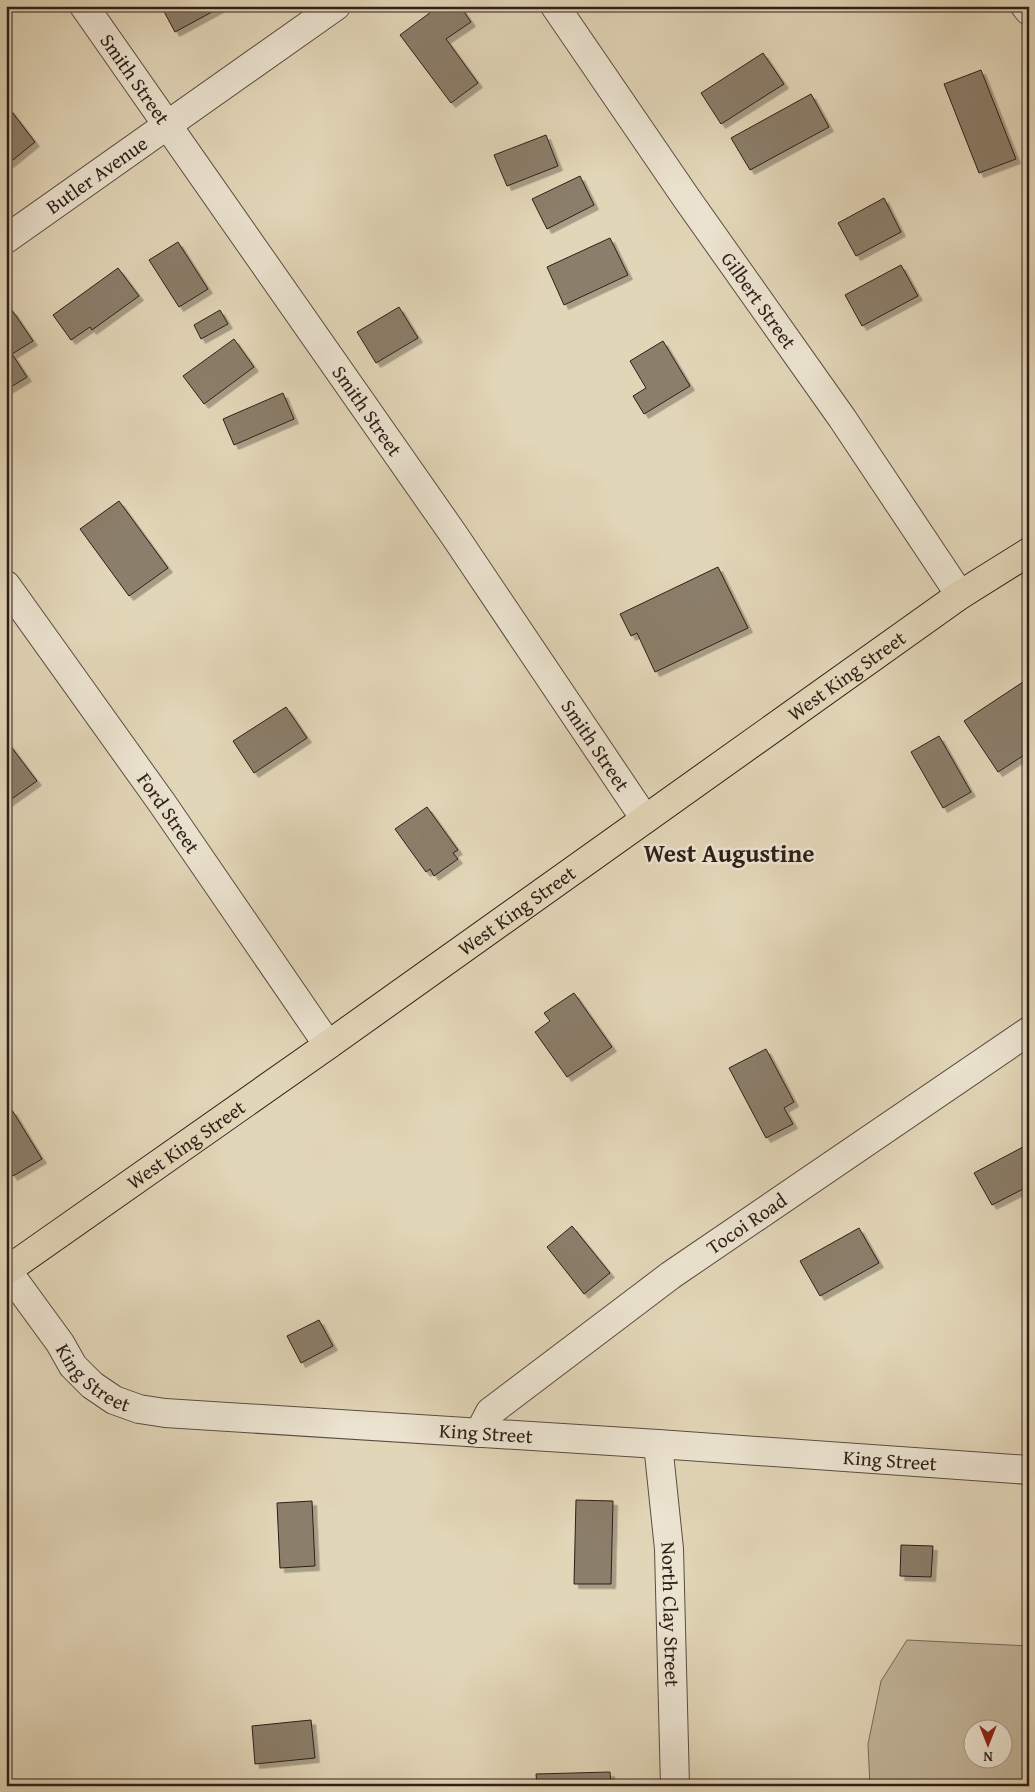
<svg xmlns="http://www.w3.org/2000/svg" width="1035" height="1792" viewBox="0 0 1035 1792" font-family="'Gentium Book Plus',serif">
	<style>
		.green { fill: #c3b79d; stroke: #786b5a; fill-rule: evenodd }
		.building { fill: #8b7e6b; stroke: #2d1f18; filter: url(#shadow) }
		.lines { fill: none; stroke-linecap: round; stroke-linejoin: round }
		.minor-casing { stroke: #5a4d40; stroke-width: 30 }
		.major-casing { stroke: #2d1f18; stroke-width: 30 }
		.minor { stroke: #ece4d1; stroke-width: 28 }
		.major { stroke: #e2d6b8; stroke-width: 28 }
		.labels { text-anchor: middle; stroke-width: 5; stroke-linejoin: round; paint-order: stroke }
		.street-label { font-size: 20px; fill: #2d1f18; stroke: #ece4d1 }
		.district-label { font-size: 25px; font-weight: bold; fill: #2d1f18; stroke: #ece4d1 }
	</style>
	<defs>
		<filter id="shadow"><feDropShadow dx="4.5" dy="4.5" stdDeviation="0" flood-color="#0004"/></filter>
	</defs>
	<rect width="100%" height="100%" fill="#e2d6b8"/>
	<filter id="stains"><feTurbulence type="fractalNoise" baseFrequency=".004" numOctaves="4"/><feColorMatrix values="0 0 0 0 .2 0 0 0 0 .09 0 0 0 0 .02 0 0 0 .5 -.17"/></filter>
	<radialGradient id="worn" r=".72"><stop offset=".6" stop-color="#630" stop-opacity="0"/><stop offset="1" stop-color="#630" stop-opacity=".3"/></radialGradient>
	<path class="green" d="M907 1640 1029 1646V1786H870L868 1744 881 1681ZM972 1730H1002V1760H972Z"/>
	<g class="building">
		<polygon points="161,6 223,6 175,32"/>
		<polygon points="439,6 460,6 471,22 446,39 478,83 451,103 400,35"/>
		<polygon points="763,53 784,84 721,124 701,93"/>
		<polygon points="981,70 1016,159 979,173 944,84"/>
		<polygon points="811,94 829,127 750,170 731,138"/>
		<polygon points="9,108 35,142 8,164 6,161 6,111"/>
		<polygon points="546,135 558,166 507,186 494,155"/>
		<polygon points="580,176 594,205 547,229 532,199"/>
		<polygon points="884,198 901,232 856,256 838,223"/>
		<polygon points="610,238 628,275 564,305 547,267"/>
		<polygon points="178,242 208,289 179,307 149,260"/>
		<polygon points="901,265 918,296 862,326 845,295"/>
		<polygon points="118,268 139,296 92,330 90,327 71,340 53,315"/>
		<polygon points="399,307 418,338 376,363 357,332"/>
		<polygon points="12,310 33,341 12,354 27,377 6,390 6,314"/>
		<polygon points="220,310 228,324 201,339 194,325"/>
		<polygon points="234,339 254,367 204,404 183,376"/>
		<polygon points="663,341 690,386 644,414 633,396 646,388 630,361"/>
		<polygon points="283,393 294,419 234,445 223,419"/>
		<polygon points="119,501 168,568 129,596 80,529"/>
		<polygon points="718,567 748,628 655,672 637,633 631,636 620,614"/>
		<polygon points="1029,678 1029,752 998,772 964,721"/>
		<polygon points="286,707 307,738 254,773 233,741"/>
		<polygon points="939,736 971,792 943,808 911,752"/>
		<polygon points="6,740 37,781 6,803"/>
		<polygon points="427,807 458,850 453,853 458,859 434,876 430,869 426,872 395,829"/>
		<polygon points="574,993 612,1047 567,1077 535,1032 550,1021 544,1013"/>
		<polygon points="766,1049 794,1102 784,1108 793,1124 766,1138 729,1068"/>
		<polygon points="12,1110 42,1159 13,1176 6,1165 6,1114"/>
		<polygon points="1023,1147 1029,1158 1029,1186 992,1205 974,1173"/>
		<polygon points="572,1226 610,1273 584,1294 547,1247"/>
		<polygon points="859,1228 879,1263 820,1296 800,1261"/>
		<polygon points="319,1320 333,1346 301,1363 287,1336"/>
		<polygon points="576,1500 613,1501 611,1584 574,1584"/>
		<polygon points="312,1501 315,1566 280,1568 277,1503"/>
		<polygon points="901,1545 933,1546 931,1577 900,1576"/>
		<polygon points="311,1720 315,1758 255,1764 252,1726"/>
		<polygon points="610,1772 611,1786 537,1786 536,1774"/>
	</g>
	<g class="lines">
		<defs>
			<g id="minor">
				<path id="s1" d="M84 6 454 535 645 819"/>
				<path id="s2" d="M555 6 687 199 842 418 960 595"/>
				<polyline points="1025,6 1029,11"/>
				<path id="s3" d="M6 239 336 6"/>
				<path id="s4" d="M6 585 162 803 328 1045"/>
				<path id="s5" d="M6 1269 60 1343 73 1366 92 1385 114 1400 139 1409 165 1413 658 1444 1029 1470"/>
				<path id="s6" d="M479 1433 490 1412 671 1275 1029 1031"/>
				<path id="s7" d="M658 1444 669 1549 675 1786"/>
			</g>
			<g id="major">
				<path id="s8" d="M6 1271 328 1045 960 595 1029 552"/>
			</g>
		</defs>
		<use href="#minor" class="minor-casing"/>
		<use href="#major" class="major-casing"/>
		<use href="#minor" class="minor"/>
		<use href="#major" class="major"/>
	</g>
	<g class="labels">
		<g class="street-label">
			<text dy="7" stroke="none"><textPath href="#s1" startOffset="89">Smith Street</textPath></text>
			<text dy="7" stroke="none"><textPath href="#s3" startOffset="111">Butler Avenue</textPath></text>
			<text dy="7" stroke="none"><textPath href="#s2" startOffset="358">Gilbert Street</textPath></text>
			<text dy="7" stroke="none"><textPath href="#s1" startOffset="494">Smith Street</textPath></text>
			<text dy="7" stroke="none"><textPath href="#s8" startOffset="1030">West King Street</textPath></text>
			<text dy="7" stroke="none"><textPath href="#s1" startOffset="899">Smith Street</textPath></text>
			<text dy="7" stroke="none"><textPath href="#s4" startOffset="280">Ford Street</textPath></text>
			<text dy="7" stroke="none"><textPath href="#s8" startOffset="625">West King Street</textPath></text>
			<text dy="7" stroke="none"><textPath href="#s8" startOffset="220">West King Street</textPath></text>
			<text dy="7" stroke="none"><textPath href="#s6" startOffset="342">Tocoi Road</textPath></text>
			<text dy="7" stroke="none"><textPath href="#s5" startOffset="141">King Street</textPath></text>
			<text dy="7" stroke="none"><textPath href="#s5" startOffset="546">King Street</textPath></text>
			<text dy="7" stroke="none"><textPath href="#s5" startOffset="951">King Street</textPath></text>
			<text dy="7" stroke="none"><textPath href="#s7" startOffset="171">North Clay Street</textPath></text>
		</g>
		<g class="district-label">
			<text x="729" y="862">West Augustine</text>
		</g>
	</g>
	<rect width="1035" height="1792" fill="none" stroke="#e2d6b8" stroke-width="25"/>
	<rect x="8" y="8" width="1020" height="1777" fill="none" stroke="#2d1f18" stroke-width="2.5"/>
	<rect x="12" y="12" width="1010" height="1767" fill="none" stroke="#2d1f18"/>
	<g transform="translate(988 1744) rotate(180)"><circle r="24" fill="#ece4d1" stroke="#a09587"/>
	<path d="M0-4L9 19L0 12L-9 19Z" fill="#8f2418"/>
	<text y="-8" font-size="14" font-weight="bold" text-anchor="middle" fill="#2d1f18">N</text>
	</g>
	<rect width="100%" height="100%" filter="url(#stains)"/>
	<rect width="100%" height="100%" fill="url(#worn)"/>
</svg>
